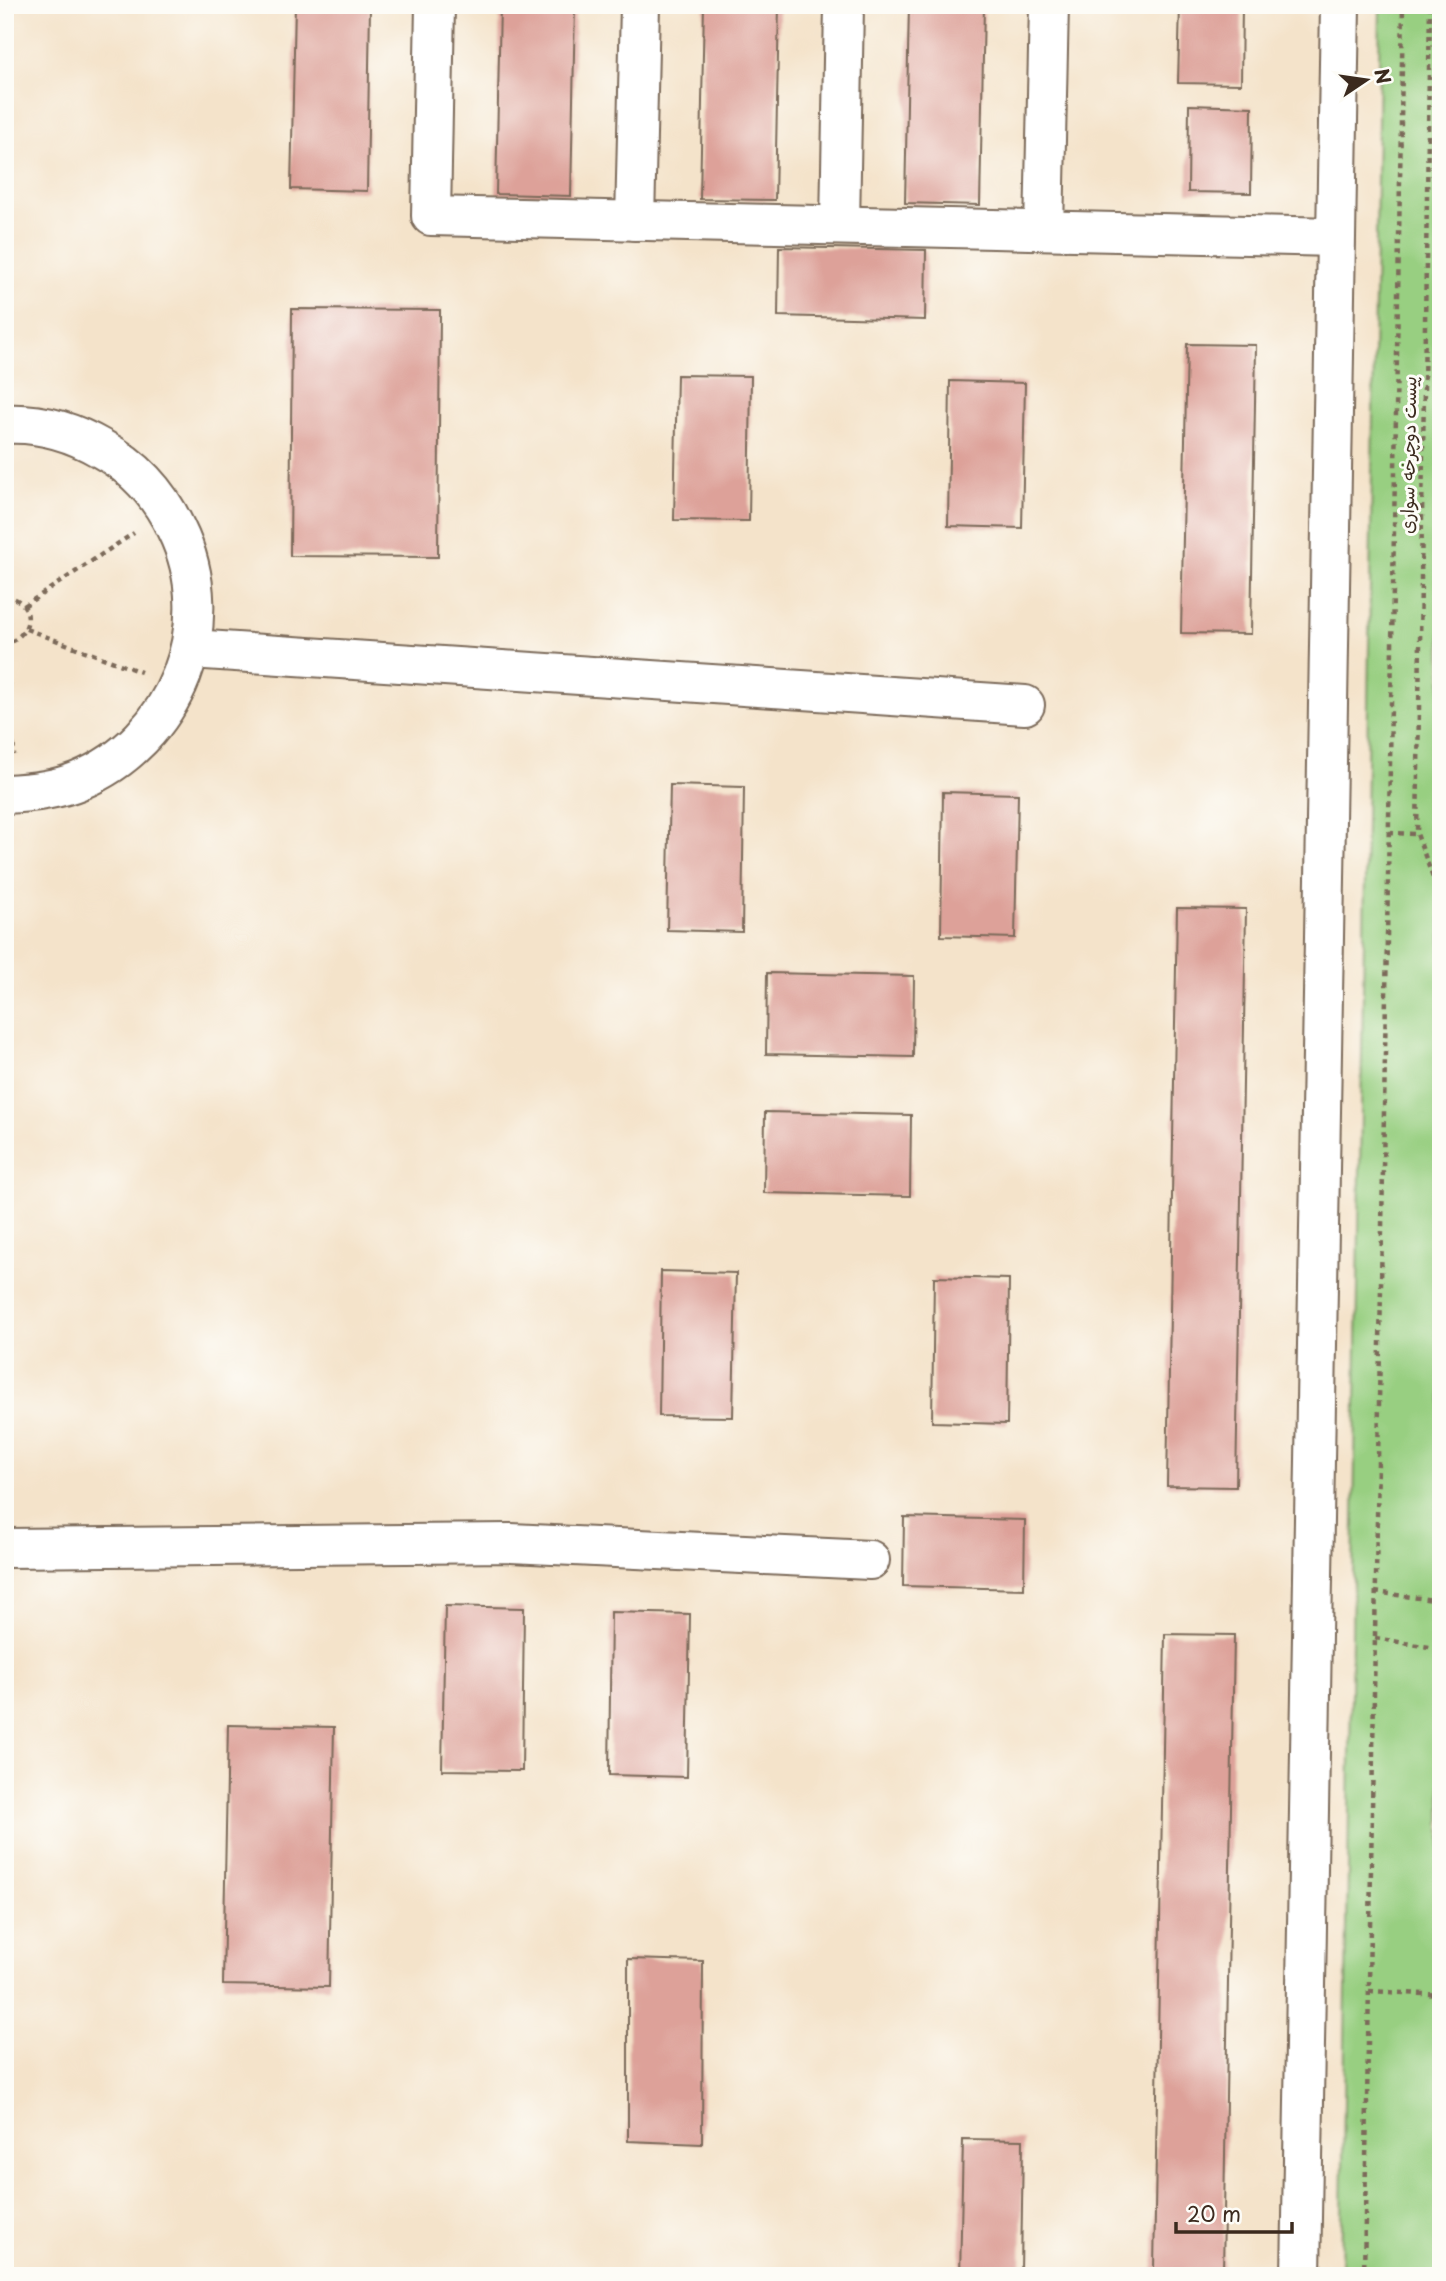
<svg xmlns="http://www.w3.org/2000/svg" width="1446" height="2281" viewBox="0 0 1446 2281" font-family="'Playpen Sans','Playpen Sans Arabic',sans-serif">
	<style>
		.green { fill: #98cf81; stroke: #6a7c50; stroke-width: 2 }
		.building { fill: #dda199 }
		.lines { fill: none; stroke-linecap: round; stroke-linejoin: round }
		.minor-casing { stroke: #7c6b5a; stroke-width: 42 }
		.path { stroke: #7c6b5a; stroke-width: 4.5; stroke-dasharray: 5 5; stroke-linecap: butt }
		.minor { stroke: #fff; stroke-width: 38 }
		.labels { text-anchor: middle; stroke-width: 6; stroke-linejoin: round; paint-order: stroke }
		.street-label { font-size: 18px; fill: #3b2a1e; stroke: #fdfcf7 }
	</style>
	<rect width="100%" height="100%" fill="#fdfcf7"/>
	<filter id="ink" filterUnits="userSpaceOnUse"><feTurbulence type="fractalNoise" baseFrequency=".0143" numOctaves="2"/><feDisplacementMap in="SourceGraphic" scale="14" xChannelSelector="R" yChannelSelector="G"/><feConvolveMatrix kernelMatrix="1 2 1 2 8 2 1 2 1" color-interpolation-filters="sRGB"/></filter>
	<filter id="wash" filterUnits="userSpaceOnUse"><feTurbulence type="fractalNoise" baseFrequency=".00686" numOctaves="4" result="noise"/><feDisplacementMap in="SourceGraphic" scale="28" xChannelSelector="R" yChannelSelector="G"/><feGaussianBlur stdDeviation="1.57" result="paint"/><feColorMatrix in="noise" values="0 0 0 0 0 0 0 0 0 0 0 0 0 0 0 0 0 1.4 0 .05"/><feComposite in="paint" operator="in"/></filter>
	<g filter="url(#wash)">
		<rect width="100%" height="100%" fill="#f4e3ca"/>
		<polygon class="green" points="1380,5 1441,5 1441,2276 1341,2276"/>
		<g id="blocks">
			<g class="building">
				<polygon points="295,5 370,5 367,191 291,189"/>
				<polygon points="500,5 575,5 571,196 496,194"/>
				<polygon points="704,5 779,5 775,200 700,199"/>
				<polygon points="909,5 984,5 980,205 905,203"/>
				<polygon points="1180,5 1242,5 1241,84 1178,83"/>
				<polygon points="1189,105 1252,107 1251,193 1188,192"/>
				<polygon points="779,247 926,250 925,320 778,316"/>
				<polygon points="292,309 440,310 438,557 290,556"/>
				<polygon points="1187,344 1256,345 1251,634 1181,633"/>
				<polygon points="677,375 751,376 749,521 674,520"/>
				<polygon points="950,381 1025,383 1022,528 948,526"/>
				<polygon points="670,785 744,787 742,932 667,930"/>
				<polygon points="943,792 1018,794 1015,938 941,936"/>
				<polygon points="1177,908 1246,909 1236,1487 1167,1486"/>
				<polygon points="767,973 914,976 913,1057 766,1054"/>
				<polygon points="765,1112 911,1115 910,1196 764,1193"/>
				<polygon points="661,1271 736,1273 733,1417 659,1416"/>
				<polygon points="934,1277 1009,1279 1007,1424 932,1422"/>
				<polygon points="904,1517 1025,1520 1024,1589 903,1586"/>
				<polygon points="445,1606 524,1608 522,1771 442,1770"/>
				<polygon points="611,1612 690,1614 687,1777 609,1775"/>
				<polygon points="1165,1634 1234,1635 1223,2271 1154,2270"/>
				<polygon points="228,1725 334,1727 329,1987 223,1985"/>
				<polygon points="628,1959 703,1961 702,2144 628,2141"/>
				<polygon points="963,2139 1023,2140 1021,2271 1047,2271 1047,2276 960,2276"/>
			</g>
		</g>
	</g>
	<g filter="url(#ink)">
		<use href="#blocks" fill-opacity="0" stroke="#7c6b5a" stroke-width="2"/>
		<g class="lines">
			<defs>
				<g id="minor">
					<polyline points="435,5 431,216 1335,237"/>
					<polyline points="635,221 640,5"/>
					<polyline points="840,225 844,5"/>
					<polyline points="1044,230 1049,5"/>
					<path d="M5 424C39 422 73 432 102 449 135 467 160 495 176 529 223 624 176 741 78 781 56 790 29 793 5 794"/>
					<polyline points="191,649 1025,705"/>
					<polyline points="5,1548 511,1543 870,1560"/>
					<polyline points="1301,2276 1340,5"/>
				</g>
			</defs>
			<use href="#minor" class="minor-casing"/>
			<g class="path">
				<polyline points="1430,5 1417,834 1441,900"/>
				<path d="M5 596C35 600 36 634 5 644"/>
				<polyline points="24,606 134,533"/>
				<polyline points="26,629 141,672"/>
				<polyline points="6,644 14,755"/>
				<polyline points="1389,833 1417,834"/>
				<polyline points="1375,1592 1441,1601"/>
				<polyline points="1375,1638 1441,1649"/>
				<polyline points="1369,1991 1441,1995"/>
				<polyline points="1364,2276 1403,5"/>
			</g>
			<use href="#minor" class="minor"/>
		</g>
	</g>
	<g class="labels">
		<g class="street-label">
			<text transform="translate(1409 455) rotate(-89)" y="6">پیست دوچرخه سواری</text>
		</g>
	</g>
	<rect width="1446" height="2281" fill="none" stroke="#fdfcf7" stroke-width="28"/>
	<g transform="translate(1366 80) rotate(77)" stroke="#fdfcf7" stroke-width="5" paint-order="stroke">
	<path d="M0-5L12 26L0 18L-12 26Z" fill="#3b2a1e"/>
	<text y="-10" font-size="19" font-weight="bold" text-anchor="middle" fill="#3b2a1e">N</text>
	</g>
	<path d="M1176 2222v10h116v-10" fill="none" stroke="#3b2a1e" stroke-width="3.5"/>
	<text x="1187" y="2222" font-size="21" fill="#3b2a1e" stroke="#fdfcf7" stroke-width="5" paint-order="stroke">20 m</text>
</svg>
